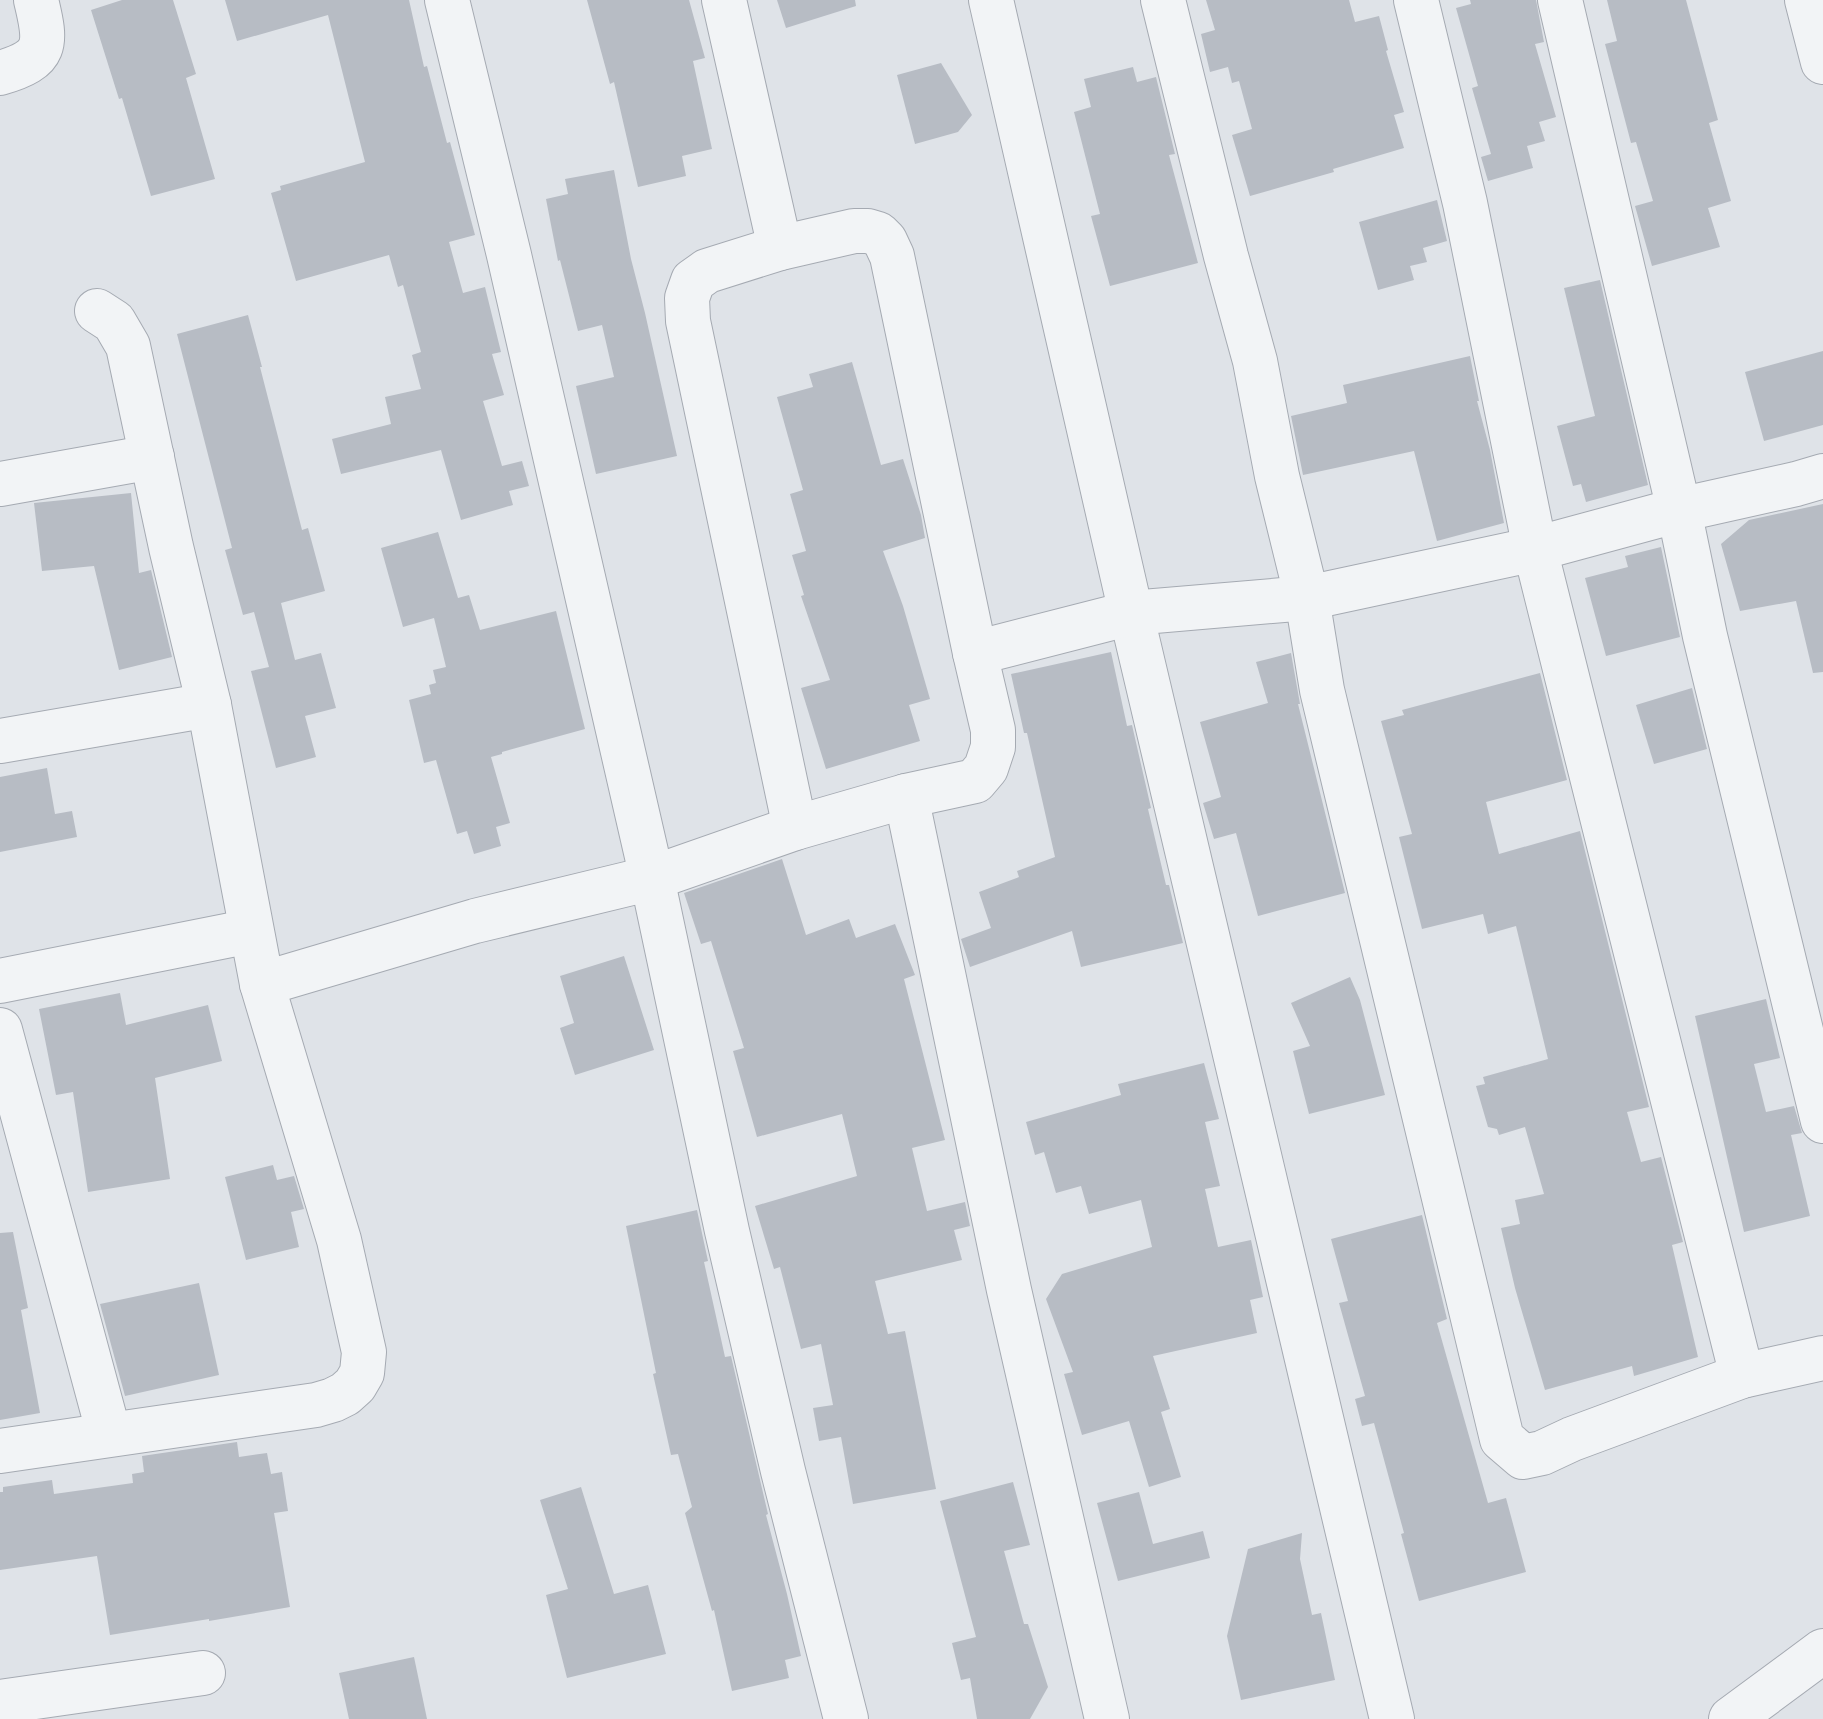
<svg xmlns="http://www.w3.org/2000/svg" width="1823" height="1719" viewBox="0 0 1823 1719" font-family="'Source Sans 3',sans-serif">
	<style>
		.building { fill: #b7bcc4 }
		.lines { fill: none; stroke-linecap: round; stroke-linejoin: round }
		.minor-casing { stroke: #a5aab2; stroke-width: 46 }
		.minor { stroke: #f2f4f6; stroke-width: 44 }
	</style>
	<rect width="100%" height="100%" fill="#dfe3e8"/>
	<g class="building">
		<polygon points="122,0 173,0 196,74 186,78 215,179 151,196 122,98 119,99 91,10"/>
		<polygon points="225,0 409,0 424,67 427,66 447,143 450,142 475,235 449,242 463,293 485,287 501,352 492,354 504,395 483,401 502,466 522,461 529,486 509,491 513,505 461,520 441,450 341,474 332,439 391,424 385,397 421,389 412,355 421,352 403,285 398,287 389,255 296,281 271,193 281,190 280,186 365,162 328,15 237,41"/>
		<polygon points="587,0 689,0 705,58 693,61 712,149 682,156 686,176 638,187 614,82 610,84"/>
		<polygon points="777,0 855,0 856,6 786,28"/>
		<polygon points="1206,0 1349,0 1355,22 1379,16 1388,50 1386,51 1404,112 1394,115 1404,148 1333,169 1334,172 1250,196 1232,135 1252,129 1239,81 1232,83 1228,67 1210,72 1201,34 1215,30"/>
		<polygon points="1470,0 1536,0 1544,42 1535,44 1556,117 1539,122 1545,141 1527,146 1533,168 1488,181 1481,157 1491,154 1472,88 1478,86 1456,8 1471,4"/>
		<polygon points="1607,0 1686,0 1718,120 1709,123 1731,201 1708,208 1720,247 1652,266 1635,206 1653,201 1636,142 1631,143 1605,44 1617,41"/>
		<polygon points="941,63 972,115 958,132 915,144 897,75"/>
		<polygon points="1133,67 1137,82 1156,77 1175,154 1169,155 1198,263 1110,286 1091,216 1100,214 1074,112 1091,107 1084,79"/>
		<polygon points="614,170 631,259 645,313 677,456 596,474 576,386 614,377 602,325 578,331 560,260 558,261 546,199 568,194 565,179"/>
		<polygon points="1437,200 1447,241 1423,248 1427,262 1410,266 1414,280 1378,290 1359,222"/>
		<polygon points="1600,280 1648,485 1586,502 1581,484 1573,486 1557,426 1595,416 1564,288"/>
		<polygon points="248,315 262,367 260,367 302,530 308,528 325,591 281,603 295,660 321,653 336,708 305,716 316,757 276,768 251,671 269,667 254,612 243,615 225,550 232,548 177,334"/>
		<polygon points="1823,351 1823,425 1764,441 1745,372"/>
		<polygon points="1470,356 1479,401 1477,401 1490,450 1504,523 1437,541 1414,451 1303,475 1291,416 1347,403 1343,385"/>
		<polygon points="852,362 881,465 903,459 921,515 925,538 883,551 903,606 930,699 909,705 920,741 826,769 801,688 830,680 801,596 804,595 792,555 806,551 790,494 803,490 777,397 813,387 809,374"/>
		<polygon points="131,493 139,573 151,570 172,657 119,670 94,566 42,571 34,503"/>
		<polygon points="1823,504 1823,672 1813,673 1796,601 1740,611 1721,544 1749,520"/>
		<polygon points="438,532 458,598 469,595 480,630 556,611 585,729 502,752 502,754 491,757 510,823 496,827 501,846 474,854 467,831 457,834 436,760 424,763 409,700 431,694 429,685 436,683 433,670 446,667 434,618 403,627 381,548"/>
		<polygon points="1661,547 1680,637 1606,656 1585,578 1628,567 1625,556"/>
		<polygon points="1111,652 1127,726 1132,725 1151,808 1148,809 1166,885 1169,885 1183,943 1081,967 1072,931 970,967 961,939 991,928 979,892 1019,877 1017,871 1055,857 1027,733 1024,733 1011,674"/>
		<polygon points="1291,653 1300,704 1298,704 1345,893 1258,916 1236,833 1214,839 1203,803 1221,797 1200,722 1268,703 1256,662"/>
		<polygon points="1540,673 1567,780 1486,802 1499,854 1580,831 1649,1107 1627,1112 1641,1162 1661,1157 1683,1242 1672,1245 1698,1357 1634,1376 1632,1366 1545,1390 1515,1288 1501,1228 1520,1224 1515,1200 1544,1194 1525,1127 1499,1135 1497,1129 1488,1127 1476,1086 1485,1084 1483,1077 1548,1059 1516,926 1488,934 1483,914 1422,929 1399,837 1412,834 1381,721 1404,715 1402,710"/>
		<polygon points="1692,688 1707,749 1654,764 1636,705"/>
		<polygon points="47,768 55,814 72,811 77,837 0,852 0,777"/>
		<polygon points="782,859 806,935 849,919 856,938 895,924 915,975 904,979 945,1140 912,1148 927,1211 965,1202 970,1226 954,1230 962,1260 875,1281 888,1334 905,1331 936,1489 853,1504 841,1437 819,1441 813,1408 833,1405 821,1344 801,1349 780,1267 774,1269 755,1206 857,1176 842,1114 757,1137 733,1051 744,1048 711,941 701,944 684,893"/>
		<polygon points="624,956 654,1050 575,1075 560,1028 574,1023 560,976"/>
		<polygon points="1350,977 1360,1000 1385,1095 1309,1114 1293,1051 1310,1046 1291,1003"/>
		<polygon points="120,993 126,1025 208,1005 222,1061 155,1078 170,1179 88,1192 73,1092 56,1095 39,1009"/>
		<polygon points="1766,999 1780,1058 1754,1064 1766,1112 1794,1106 1802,1133 1791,1135 1810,1216 1744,1232 1695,1016"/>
		<polygon points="1204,1063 1219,1119 1205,1122 1220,1186 1205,1189 1218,1247 1251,1240 1263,1297 1250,1300 1257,1333 1153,1356 1170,1409 1161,1412 1181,1477 1149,1487 1129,1421 1082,1435 1064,1374 1073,1372 1046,1299 1062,1274 1152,1247 1141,1200 1089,1214 1081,1186 1056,1193 1044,1152 1035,1155 1026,1122 1121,1095 1118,1084"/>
		<polygon points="273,1165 277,1180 294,1176 304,1209 291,1212 299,1247 246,1260 225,1177"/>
		<polygon points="697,1210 708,1261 704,1262 725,1357 731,1356 768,1514 766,1515 787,1594 801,1656 785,1660 789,1678 732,1691 714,1610 712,1611 685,1513 692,1507 678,1454 671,1455 653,1374 656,1373 626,1226"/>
		<polygon points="1422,1215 1447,1319 1437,1323 1488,1503 1506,1498 1526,1572 1419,1601 1401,1534 1404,1533 1374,1423 1362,1426 1355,1399 1365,1396 1339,1303 1348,1301 1331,1239"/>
		<polygon points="13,1232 28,1308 21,1310 40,1413 0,1420 0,1233"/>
		<polygon points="199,1283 219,1375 125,1396 100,1304"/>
		<polygon points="237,1442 239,1457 267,1453 271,1474 282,1472 288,1511 274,1513 290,1607 209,1621 209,1619 110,1635 97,1556 0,1570 0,1492 3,1492 3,1487 52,1480 54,1494 133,1483 132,1474 144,1472 142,1456"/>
		<polygon points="1013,1482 1030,1545 1004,1551 1024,1624 1028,1624 1048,1687 1030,1719 977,1719 970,1678 961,1680 952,1643 976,1637 940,1501"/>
		<polygon points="581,1487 614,1594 648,1585 666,1654 567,1678 546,1595 568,1589 540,1500"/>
		<polygon points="1139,1492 1153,1544 1203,1531 1210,1558 1118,1581 1097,1503"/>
		<polygon points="1302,1533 1300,1559 1312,1615 1321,1613 1335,1680 1241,1700 1227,1636 1248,1549"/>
		<polygon points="414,1657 427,1719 349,1719 339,1673"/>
	</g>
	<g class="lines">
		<defs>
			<g id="minor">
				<polyline points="447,0 509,255 652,878 727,1231 783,1471 846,1719"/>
				<polyline points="724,0 780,248"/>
				<polyline points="991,0 1131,613 1392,1719"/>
				<polyline points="1163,0 1226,256 1255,361 1277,476 1307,598 1322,690 1502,1439 1523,1457 1542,1453 1572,1439 1742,1376 1823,1358"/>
				<polyline points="1416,0 1465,203 1535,549 1742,1376"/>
				<polyline points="1560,0 1679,510 1705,636 1823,1121"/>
				<polyline points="1807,0 1823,62"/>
				<path d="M0 73C48 59 47 45 36 0"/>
				<polyline points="0,484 152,457"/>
				<polyline points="0,741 209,705"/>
				<polyline points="906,796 1009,1290 1107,1719"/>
				<polyline points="795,828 688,321 687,298 693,281 707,271 780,248 854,231 868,231 878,234 885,241 892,256 975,653"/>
				<polyline points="0,981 251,931"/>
				<polyline points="262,984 475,921 652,878 795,828 906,796 975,781 986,768 993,747 993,730 975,653 1131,613 1307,598 1535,549 1679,510 1796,484 1823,476"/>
				<polyline points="0,1030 109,1434"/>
				<polyline points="0,1451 316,1405 333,1400 345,1394 355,1385 362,1373 364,1352 339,1240 262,984 209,705 171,547 128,346 114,322 97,311"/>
				<polyline points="0,1702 203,1673"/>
				<polyline points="1731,1719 1823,1651"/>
			</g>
		</defs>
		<use href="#minor" class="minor-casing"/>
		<use href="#minor" class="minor"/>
	</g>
</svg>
